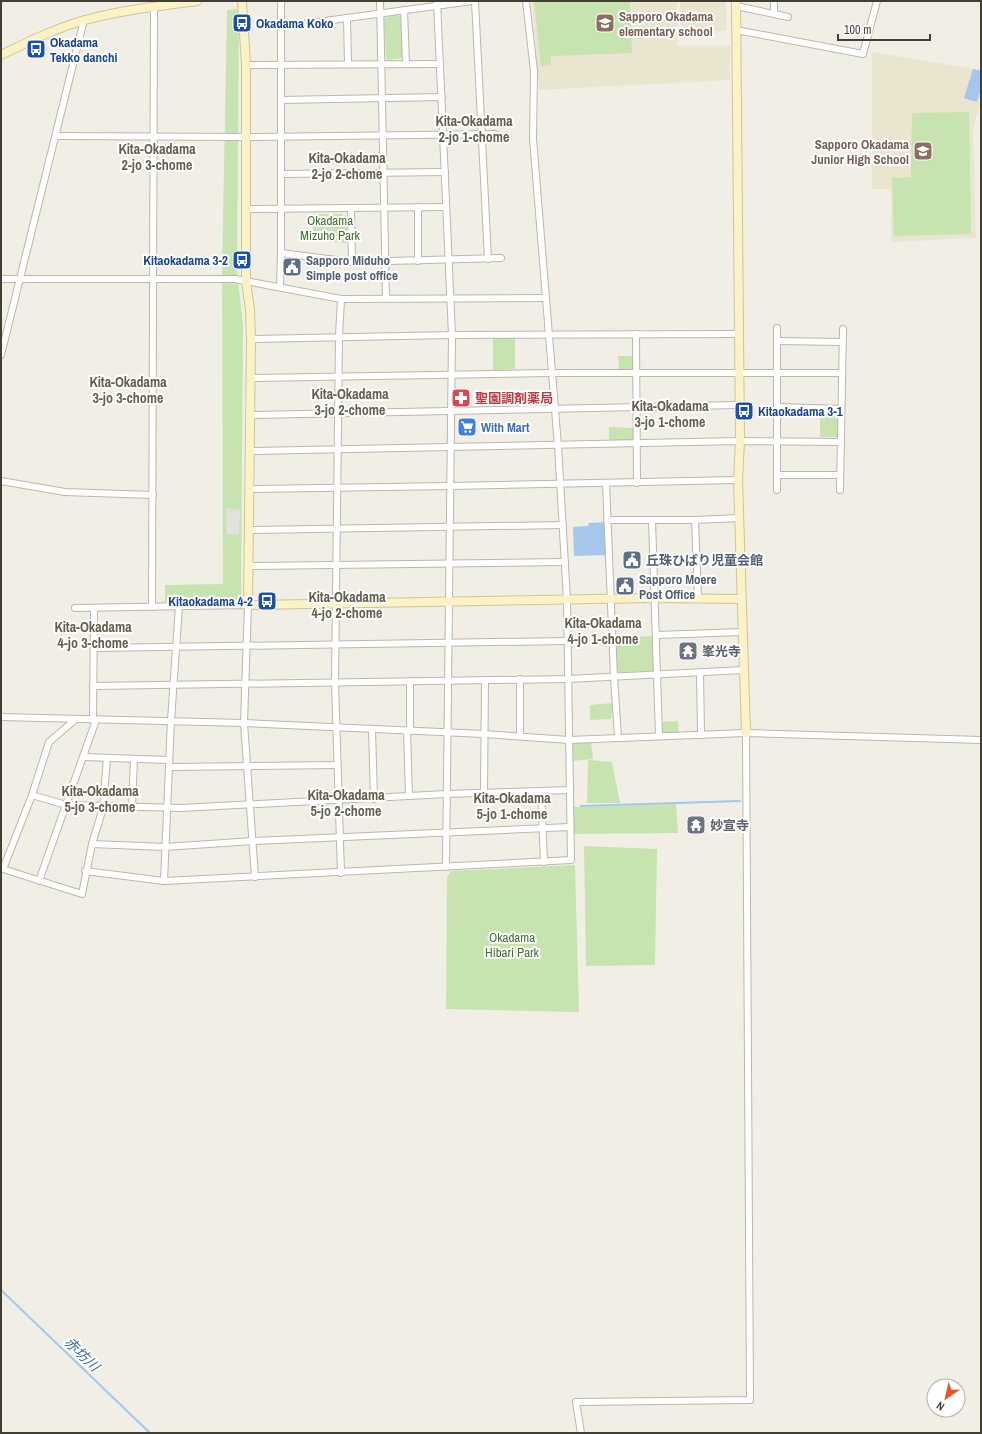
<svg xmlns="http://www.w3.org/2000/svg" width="982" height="1434" viewBox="0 0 982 1434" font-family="'Archivo Narrow','Noto Sans JP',sans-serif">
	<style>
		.education { fill: #eae5cf }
		.green { fill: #c7e3b0 }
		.parking { fill: #e2e1dd }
		.water { fill: #a4c7eb }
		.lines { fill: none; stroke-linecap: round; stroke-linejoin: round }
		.stream { stroke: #a4c7eb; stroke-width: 2 }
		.street-casing { stroke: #bcb7a8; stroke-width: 8 }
		.secondary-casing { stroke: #cec597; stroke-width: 10 }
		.street { stroke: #fff; stroke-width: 6 }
		.secondary { stroke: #fbf3c5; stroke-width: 8 }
		.labels { text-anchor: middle; stroke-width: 4; stroke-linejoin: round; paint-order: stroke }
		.education-label { font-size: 13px; font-weight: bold; fill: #785e54; stroke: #fff; text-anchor: start }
		.transit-label { font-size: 13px; font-weight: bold; fill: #164399; stroke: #fff; text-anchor: start }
		.park-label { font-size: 13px; fill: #3f712c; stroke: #fff }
		.service-label { font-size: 13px; font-weight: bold; fill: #4e5e75; stroke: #fff; text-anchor: start }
		.health-label { font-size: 13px; font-weight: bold; fill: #be3a42; stroke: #fff; text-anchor: start }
		.shop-label { font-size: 13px; font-weight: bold; fill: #366cbe; stroke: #fff; text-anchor: start }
		.worship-label { font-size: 13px; font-weight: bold; fill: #5b616d; stroke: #fff; text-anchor: start }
		.neighbourhood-label { font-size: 14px; font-weight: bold; fill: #655e4d; stroke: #fff }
		.water-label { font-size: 14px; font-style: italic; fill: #366ca7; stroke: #fff }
	</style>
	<rect width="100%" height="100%" fill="#f1efe5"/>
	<g class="education">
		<polygon points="532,1 677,1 677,46 730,46 730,80 539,90"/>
		<polygon points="680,1 726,1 726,31 681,32"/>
		<polygon points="872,52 981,70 981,102 973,128 976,238 891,242 891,189 872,189"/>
	</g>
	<g class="green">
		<polygon points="534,1 630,1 632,53 551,56 551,65 541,66"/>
		<polygon points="237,9 239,15 237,271 243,326 241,601 165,602 165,585 223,584 222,275 227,10"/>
		<polygon points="398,15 401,17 403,58 388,60 386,58 384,19 386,17"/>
		<polygon points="969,112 971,234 894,236 892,178 911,177 912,113"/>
		<polygon points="313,214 343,214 343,223 347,223 347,243 313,240"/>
		<polygon points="493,338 515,338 515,369 493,370"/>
		<polygon points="618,356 634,356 635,371 619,371"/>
		<polygon points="820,411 834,411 835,419 838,419 839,434 837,437 820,437"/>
		<polygon points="609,427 634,428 634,440 609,440"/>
		<polygon points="653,636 654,668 653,671 619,672 617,669 616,638"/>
		<polygon points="613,703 611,719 590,720 590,705"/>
		<polygon points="678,721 679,734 661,735 662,722"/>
		<polygon points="591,742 593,759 572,761 572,743"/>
		<polygon points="588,760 612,762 620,803 587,803"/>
		<polygon points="676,804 678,833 574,834 573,807"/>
		<polygon points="584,846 657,849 655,965 586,966"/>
		<polygon points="575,865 579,1012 446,1009 447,877 451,871"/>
	</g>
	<polygon class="parking" points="227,508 240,510 239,535 226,534"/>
	<g class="water">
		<polygon points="973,69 981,71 981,89 977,102 964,98"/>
		<polygon points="607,522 608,555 574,556 573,527 588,526 589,523"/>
	</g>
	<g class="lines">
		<g class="stream">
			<polyline points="1,5 2,1"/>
			<polyline points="581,806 740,801"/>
			<polyline points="1,1290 150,1433"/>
		</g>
		<defs>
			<g id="street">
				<polyline points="380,1 386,298"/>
				<polyline points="437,1 452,335 446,867"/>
				<polyline points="475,1 488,259"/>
				<polyline points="774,1 774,14"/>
				<polyline points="736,6 788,17"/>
				<polyline points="404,10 406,64"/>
				<polyline points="347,18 348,64"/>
				<polyline points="281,27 472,1"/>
				<polyline points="736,30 863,54 877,1"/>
				<polyline points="246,65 440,64"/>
				<polyline points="281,100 442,97"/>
				<polyline points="56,136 246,137 495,134"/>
				<polyline points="282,174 445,172"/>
				<polyline points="418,207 418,261"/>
				<polyline points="351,208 352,262"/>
				<polyline points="247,209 446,207"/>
				<polyline points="281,253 352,262 501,258"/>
				<polyline points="1,279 235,279 341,299 546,298"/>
				<polyline points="280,287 281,253 281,1"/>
				<polyline points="777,328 777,490"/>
				<polyline points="636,334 637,483"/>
				<polyline points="251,339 452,335 738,334"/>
				<polyline points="777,341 843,342"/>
				<polyline points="1,355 84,20"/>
				<polyline points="251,378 548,373 842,373"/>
				<polyline points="778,407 841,409"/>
				<polyline points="250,415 739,405"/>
				<polyline points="250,451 740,441 841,442"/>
				<polyline points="777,475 840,475"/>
				<polyline points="1,481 65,492 153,495"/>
				<polyline points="606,483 614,677 618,737"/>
				<polyline points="249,489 451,486 738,480"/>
				<polyline points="840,490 843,329"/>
				<polyline points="607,520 695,520 739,518"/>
				<polyline points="652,520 659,736"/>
				<polyline points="695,520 698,599"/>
				<polyline points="249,530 563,525"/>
				<polyline points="249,566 565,562"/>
				<polyline points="152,607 154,7"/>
				<polyline points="75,608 248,605 244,723 255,877"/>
				<polyline points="657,635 742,632"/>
				<polyline points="94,648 568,641"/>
				<polyline points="700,673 701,735"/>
				<polyline points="410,681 410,730"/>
				<polyline points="93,686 568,679 744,670"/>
				<polyline points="1,717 244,723 484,734 569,740 746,733 981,740"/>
				<polyline points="76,719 49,742 32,795 3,869 82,894 92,844 103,808 107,758"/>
				<polyline points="93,720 94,608"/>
				<polyline points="372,729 374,799"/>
				<polyline points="407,730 409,796"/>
				<polyline points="520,736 520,679"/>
				<polyline points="84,757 169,760"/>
				<polyline points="169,767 337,765"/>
				<polyline points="541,791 544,862"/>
				<polyline points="484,793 485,680"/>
				<polyline points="32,795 66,805 181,808 446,794 570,790"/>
				<polyline points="132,808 134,759"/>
				<polyline points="92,844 165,847 253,841 570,827"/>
				<polyline points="85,871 164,881 571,860 567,600 558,446 533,139 534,71 526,1"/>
				<polyline points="341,873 335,683 339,336 341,299"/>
				<polyline points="39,881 96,720"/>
				<polyline points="164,881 171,720 179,606"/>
				<polyline points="581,1433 576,1402 750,1400 746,733"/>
			</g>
			<g id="secondary">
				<polyline points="242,1 246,65 246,281 250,310 251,339 248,605 654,598 741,599"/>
				<polyline points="736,1 740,441 738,480 746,733"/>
				<path d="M1 55C28 42 56 28 85 20 122 10 160 6 197 1"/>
			</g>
		</defs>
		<use href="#street" class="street-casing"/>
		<use href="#secondary" class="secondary-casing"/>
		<use href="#street" class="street"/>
		<use href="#secondary" class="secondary"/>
	</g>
	<defs>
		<symbol id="bus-square" viewBox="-11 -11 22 22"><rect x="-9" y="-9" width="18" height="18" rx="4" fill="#1a4fb4" stroke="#fff"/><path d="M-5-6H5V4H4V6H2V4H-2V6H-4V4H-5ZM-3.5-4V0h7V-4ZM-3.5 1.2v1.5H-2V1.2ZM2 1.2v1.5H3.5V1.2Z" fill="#fff"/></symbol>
		<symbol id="school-square" viewBox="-11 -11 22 22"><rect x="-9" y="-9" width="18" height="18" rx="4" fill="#8d6e63" stroke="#fff"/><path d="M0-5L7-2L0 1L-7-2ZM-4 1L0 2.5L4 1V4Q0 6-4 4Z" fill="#fff"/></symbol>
		<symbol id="civic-square" viewBox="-11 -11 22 22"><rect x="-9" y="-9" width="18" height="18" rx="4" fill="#5c6f8a" stroke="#fff"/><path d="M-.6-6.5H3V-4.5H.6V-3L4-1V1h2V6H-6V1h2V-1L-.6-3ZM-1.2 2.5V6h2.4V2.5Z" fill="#fff"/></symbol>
		<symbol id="pharmacy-square" viewBox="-11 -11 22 22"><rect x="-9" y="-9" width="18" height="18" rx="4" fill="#e0444e" stroke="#fff"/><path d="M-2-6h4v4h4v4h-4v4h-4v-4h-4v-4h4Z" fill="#fff"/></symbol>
		<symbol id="supermarket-square" viewBox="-11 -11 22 22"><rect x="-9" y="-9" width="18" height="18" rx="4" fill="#3f7fe0" stroke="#fff"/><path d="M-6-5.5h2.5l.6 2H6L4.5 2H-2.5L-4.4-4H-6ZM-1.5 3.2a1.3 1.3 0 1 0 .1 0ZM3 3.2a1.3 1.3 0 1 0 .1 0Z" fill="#fff"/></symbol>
		<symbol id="temple-square" viewBox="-11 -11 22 22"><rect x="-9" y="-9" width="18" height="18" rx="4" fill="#6b7280" stroke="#fff"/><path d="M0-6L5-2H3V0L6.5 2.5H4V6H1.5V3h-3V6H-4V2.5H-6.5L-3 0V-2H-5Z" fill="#fff"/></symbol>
	</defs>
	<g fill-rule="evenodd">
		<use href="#bus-square" x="231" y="12" width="22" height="22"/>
		<use href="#school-square" x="594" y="12" width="22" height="22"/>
		<use href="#bus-square" x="25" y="38" width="22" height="22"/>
		<use href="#school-square" x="912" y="140" width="22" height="22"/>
		<use href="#bus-square" x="231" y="249" width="22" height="22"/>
		<use href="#civic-square" x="281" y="256" width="22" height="22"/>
		<use href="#pharmacy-square" x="450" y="387" width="22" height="22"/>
		<use href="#bus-square" x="733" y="400" width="22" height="22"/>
		<use href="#supermarket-square" x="456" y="416" width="22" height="22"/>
		<use href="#civic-square" x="621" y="549" width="22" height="22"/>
		<use href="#civic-square" x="614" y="575" width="22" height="22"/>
		<use href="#bus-square" x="256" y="590" width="22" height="22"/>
		<use href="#temple-square" x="677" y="640" width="22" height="22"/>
		<use href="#temple-square" x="685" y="814" width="22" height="22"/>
	</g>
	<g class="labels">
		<g class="education-label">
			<text x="619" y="21">Sapporo Okadama<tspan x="619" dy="15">elementary school</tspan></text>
			<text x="909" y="149" text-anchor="end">Sapporo Okadama<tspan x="909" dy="15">Junior High School</tspan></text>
		</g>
		<g class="transit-label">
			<text x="256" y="28">Okadama Koko</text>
			<text x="50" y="47">Okadama<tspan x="50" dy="15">Tekko danchi</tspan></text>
			<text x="228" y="265" text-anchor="end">Kitaokadama 3-2</text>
			<text x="758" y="416">Kitaokadama 3-1</text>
			<text x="253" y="606" text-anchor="end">Kitaokadama 4-2</text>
		</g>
		<g class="park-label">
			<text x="330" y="225">Okadama<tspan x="330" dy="15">Mizuho Park</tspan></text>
			<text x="512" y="942">Okadama<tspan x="512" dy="15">Hibari Park</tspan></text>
		</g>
		<g class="service-label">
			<text x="306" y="265">Sapporo Miduho<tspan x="306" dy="15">Simple post office</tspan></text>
			<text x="646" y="565">丘珠ひばり児童会館</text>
			<text x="639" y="584">Sapporo Moere<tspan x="639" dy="15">Post Office</tspan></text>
		</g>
		<g class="health-label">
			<text x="475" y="403">聖園調剤薬局</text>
		</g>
		<g class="shop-label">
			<text x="481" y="432">With Mart</text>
		</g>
		<g class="worship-label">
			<text x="702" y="656">峯光寺</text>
			<text x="710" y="830">妙宣寺</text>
		</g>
		<g class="neighbourhood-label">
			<text x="474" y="126">Kita-Okadama<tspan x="474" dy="16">2-jo 1-chome</tspan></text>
			<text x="157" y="154">Kita-Okadama<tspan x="157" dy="16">2-jo 3-chome</tspan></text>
			<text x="347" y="163">Kita-Okadama<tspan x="347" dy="16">2-jo 2-chome</tspan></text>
			<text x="128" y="387">Kita-Okadama<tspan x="128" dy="16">3-jo 3-chome</tspan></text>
			<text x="350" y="399">Kita-Okadama<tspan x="350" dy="16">3-jo 2-chome</tspan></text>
			<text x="670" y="411">Kita-Okadama<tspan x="670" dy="16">3-jo 1-chome</tspan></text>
			<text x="347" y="602">Kita-Okadama<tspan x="347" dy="16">4-jo 2-chome</tspan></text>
			<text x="603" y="628">Kita-Okadama<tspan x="603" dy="16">4-jo 1-chome</tspan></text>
			<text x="93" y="632">Kita-Okadama<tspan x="93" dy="16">4-jo 3-chome</tspan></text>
			<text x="100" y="796">Kita-Okadama<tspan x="100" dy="16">5-jo 3-chome</tspan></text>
			<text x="346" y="800">Kita-Okadama<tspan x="346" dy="16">5-jo 2-chome</tspan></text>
			<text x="512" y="803">Kita-Okadama<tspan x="512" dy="16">5-jo 1-chome</tspan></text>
		</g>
		<g class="water-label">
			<text transform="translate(82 1354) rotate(44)" y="5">赤坊川</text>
		</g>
	</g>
	<rect width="982" height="1434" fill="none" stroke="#433f35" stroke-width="4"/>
	<g transform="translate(946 1398) rotate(214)"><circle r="19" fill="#ffffff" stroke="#b4b2ae"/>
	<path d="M0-3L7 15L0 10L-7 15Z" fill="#ec5421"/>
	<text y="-6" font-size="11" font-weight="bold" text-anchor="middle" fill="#433f35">N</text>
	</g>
	<path d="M838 34v6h92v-6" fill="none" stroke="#433f35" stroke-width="2"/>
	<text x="844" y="34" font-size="12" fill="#433f35" stroke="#ffffff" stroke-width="3" paint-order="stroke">100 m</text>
</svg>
